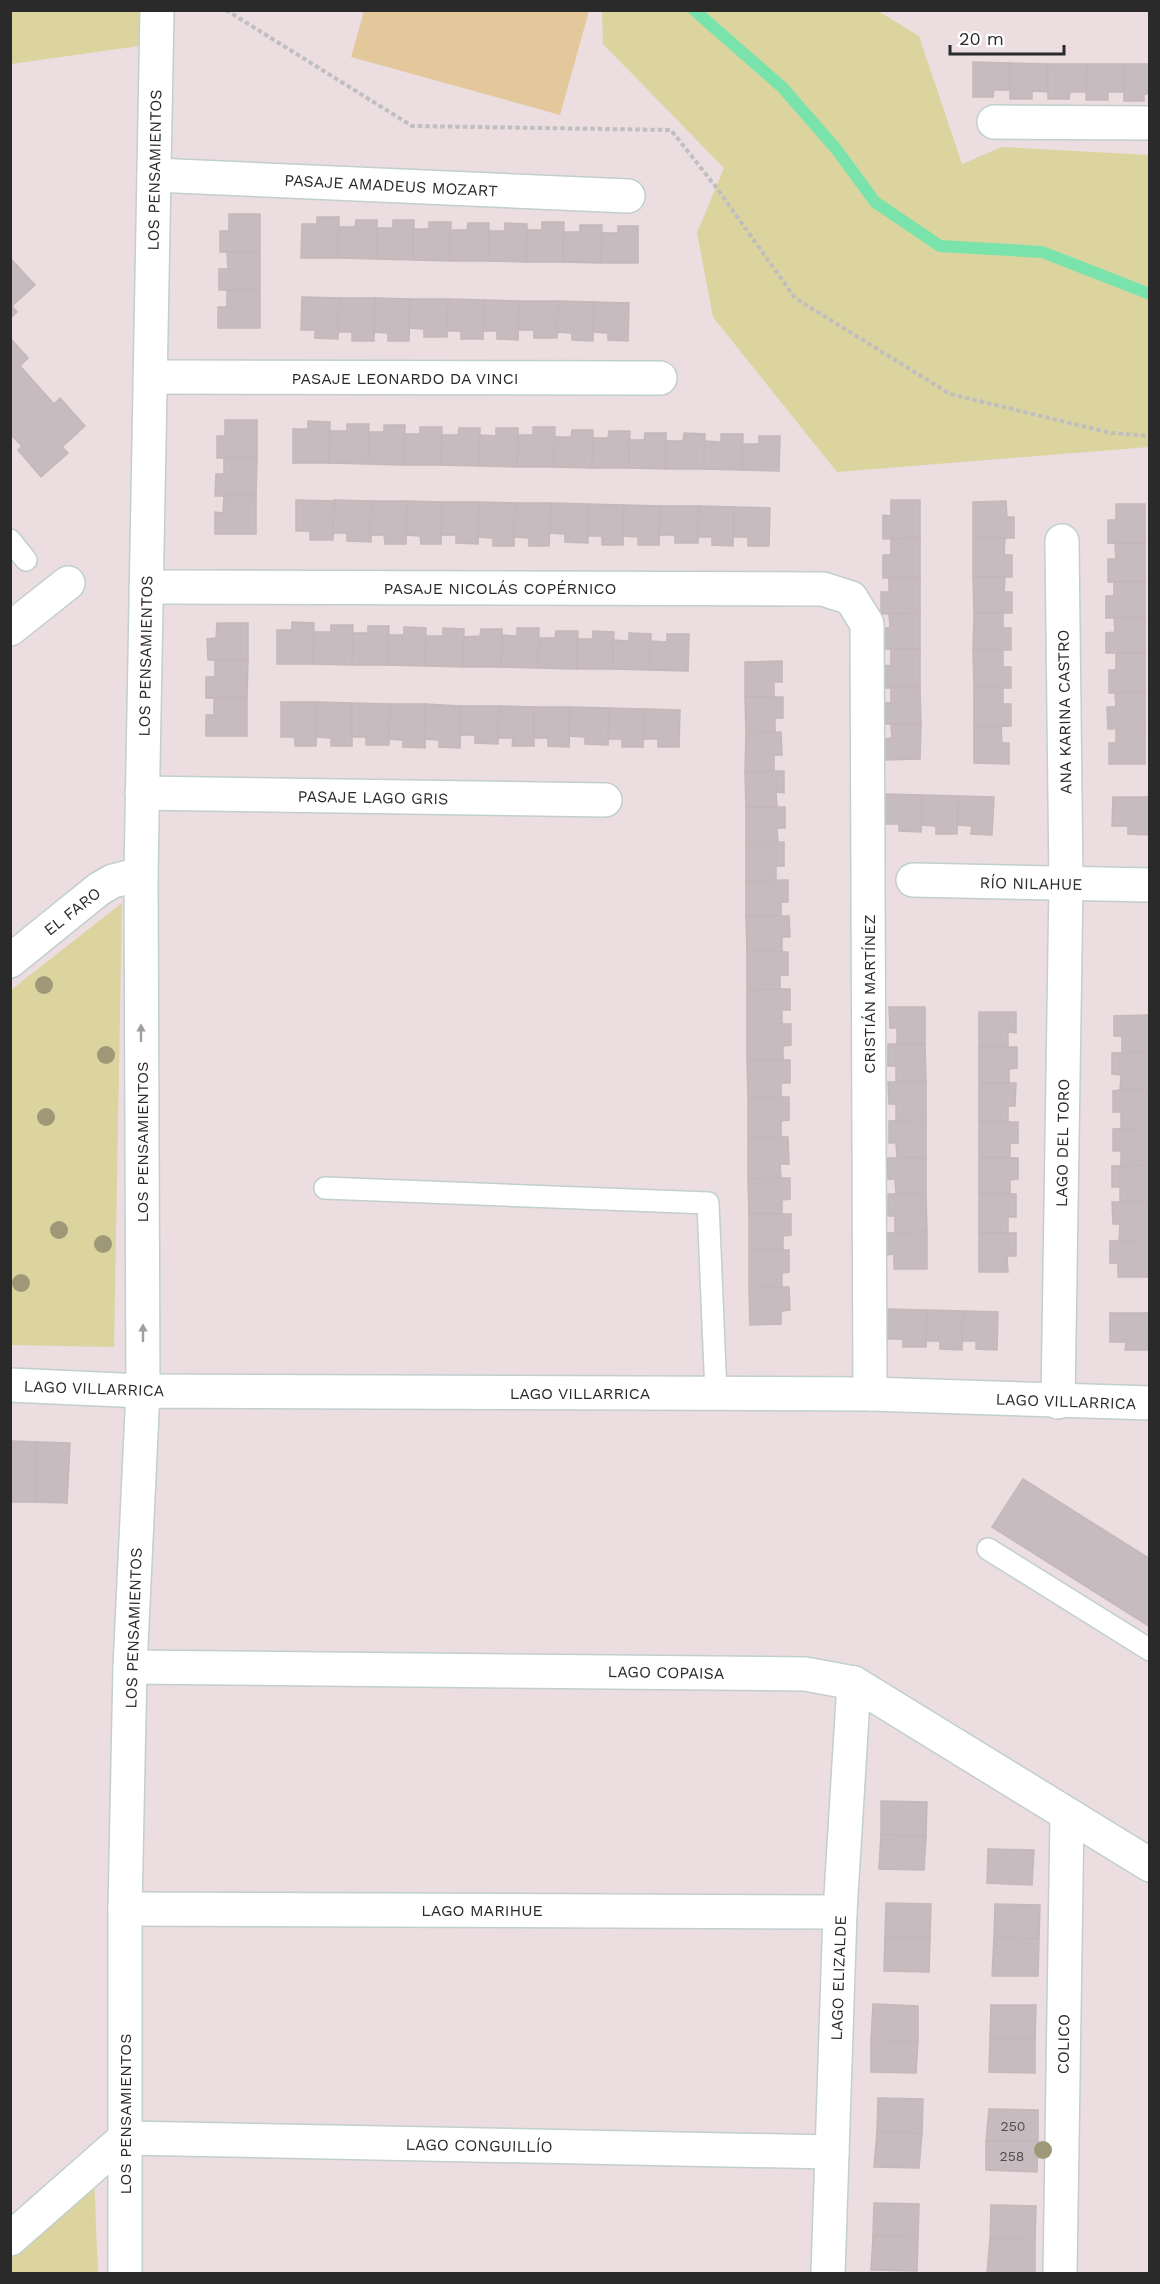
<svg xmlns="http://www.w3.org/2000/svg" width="1160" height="2284" viewBox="0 0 1160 2284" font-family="'Work Sans',sans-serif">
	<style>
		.green { fill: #dcd49e }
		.pitch { fill: #e3c89b }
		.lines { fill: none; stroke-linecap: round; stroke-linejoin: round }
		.stream { stroke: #7ae3ac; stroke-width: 12 }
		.building { fill: #c6bbbe; stroke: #c6b7b9; stroke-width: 1.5 }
		.service-casing { stroke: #c1cfcf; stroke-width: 24 }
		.minor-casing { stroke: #c1cfcf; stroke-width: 36 }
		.tertiary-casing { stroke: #c1cfcf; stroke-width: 36 }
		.path { stroke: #bfbfbf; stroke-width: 4; stroke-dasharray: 4.5 3; stroke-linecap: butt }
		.service { stroke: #fff; stroke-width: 21 }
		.minor { stroke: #fff; stroke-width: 33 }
		.tertiary { stroke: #fff; stroke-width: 33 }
		.tree { fill: #9f9877 }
		.oneway { fill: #9f9f9f }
		.labels { text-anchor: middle; stroke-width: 5; stroke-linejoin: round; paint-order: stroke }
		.number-label { font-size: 14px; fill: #514e4f }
		.street-label { font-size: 16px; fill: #2a2a2a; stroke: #fff }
	</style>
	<rect width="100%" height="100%" fill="#ebdde0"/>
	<g class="green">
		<polygon points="10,11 139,11 139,46 11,64"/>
		<polygon points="602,11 878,11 919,36 962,164 1002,147 1149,155 1149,447 837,472 713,317 697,233 724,168 603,44"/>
		<polygon points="122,903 114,1347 11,1345 11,990"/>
		<polygon points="94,2176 98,2273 11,2273 10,2247"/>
	</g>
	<polygon class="pitch" points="364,11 364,10 589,11 560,115 351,57"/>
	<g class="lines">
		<polyline class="stream" points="694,10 782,87 837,150 875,202 940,246 1042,252 1150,294"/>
	</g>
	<g class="building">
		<polygon points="973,62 1010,63 1011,90 994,90 993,97 973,97"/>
		<polygon points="1010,63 1048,64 1048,92 1032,91 1032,99 1010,99"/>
		<polygon points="1048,64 1087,64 1086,92 1070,92 1069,99 1048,99"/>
		<polygon points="1087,64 1124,64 1123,92 1108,92 1108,100 1086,100"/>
		<polygon points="1124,64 1150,64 1150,94 1144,94 1144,101 1124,101"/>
		<polygon points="229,214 260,214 260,252 220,252 220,231 229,231"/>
		<polygon points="317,217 339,217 338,258 301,258 302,224 317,224"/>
		<polygon points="356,220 377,220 377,259 338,258 339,227 355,227"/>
		<polygon points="393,220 414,220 413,260 377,259 377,228 393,228"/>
		<polygon points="429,222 451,222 450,261 413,260 413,229 429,229"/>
		<polygon points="542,222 564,222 563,262 526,262 527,230 542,230"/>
		<polygon points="468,223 489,223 488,261 450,261 450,230 467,230"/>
		<polygon points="505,223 527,224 526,262 488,261 489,231 505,231"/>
		<polygon points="580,225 602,225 601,263 563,262 563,232 580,232"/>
		<polygon points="618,226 638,226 638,263 601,263 602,233 618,233"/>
		<polygon points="227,252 260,252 260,290 219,290 219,269 228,269"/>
		<polygon points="10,258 35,285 12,306 17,312 10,318"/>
		<polygon points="227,290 260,290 260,328 218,328 218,307 227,307"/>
		<polygon points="302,297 339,298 338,339 315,338 315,330 301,330"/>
		<polygon points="339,298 375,298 374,341 352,341 352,332 338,332"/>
		<polygon points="375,298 410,299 409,341 388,341 388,333 374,332"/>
		<polygon points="410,299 448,299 447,337 424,337 424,329 409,328"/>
		<polygon points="448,299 484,300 483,339 461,339 461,331 447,331"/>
		<polygon points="484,300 519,301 518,340 497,339 497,331 483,331"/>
		<polygon points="519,301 558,301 557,338 534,338 534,330 518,330"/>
		<polygon points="558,301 594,302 593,341 572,340 572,333 557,332"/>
		<polygon points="594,302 629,303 628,341 608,340 608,333 593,332"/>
		<polygon points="10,338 28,358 20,366 54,404 60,398 85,426 62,447 68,453 41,477 18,450 22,446 10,434"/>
		<polygon points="225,420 257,420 257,458 217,458 217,436 225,436"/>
		<polygon points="308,421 330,422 329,463 293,463 293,429 308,429"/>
		<polygon points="347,424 369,424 368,464 329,463 330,431 347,431"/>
		<polygon points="384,425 405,425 404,465 368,464 369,432 384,432"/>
		<polygon points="420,427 442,427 441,465 404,465 404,434 420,434"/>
		<polygon points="533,427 555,427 554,467 517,467 518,435 533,435"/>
		<polygon points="459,428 480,428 479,466 441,465 442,435 458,435"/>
		<polygon points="496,428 518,428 517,467 479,466 480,435 496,436"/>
		<polygon points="572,430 593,430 592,468 554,467 555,437 571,437"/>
		<polygon points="609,431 630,431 629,468 592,468 593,438 608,438"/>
		<polygon points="645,433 666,433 666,469 629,468 629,440 644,440"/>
		<polygon points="684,433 705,434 704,469 666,469 666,441 683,441"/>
		<polygon points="721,434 743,434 742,470 704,469 704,441 721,442"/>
		<polygon points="759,436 780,436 779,471 742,470 742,444 759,444"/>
		<polygon points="224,458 257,458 256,496 215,496 216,474 224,474"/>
		<polygon points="224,496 256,496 256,534 215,534 215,512 223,513"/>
		<polygon points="296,500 334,501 333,540 310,540 310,531 296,531"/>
		<polygon points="334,500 371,501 371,542 347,541 347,533 333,533"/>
		<polygon points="891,500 920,500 920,538 883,539 883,515 891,516"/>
		<polygon points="371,501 407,501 406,544 385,544 384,535 370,535"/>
		<polygon points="407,501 442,502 441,544 421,544 420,536 406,535"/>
		<polygon points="1006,501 1007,517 1014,517 1014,538 973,538 973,502"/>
		<polygon points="442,502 479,502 478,544 456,543 456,535 442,535"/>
		<polygon points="479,502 515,503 514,546 493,546 493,538 478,537"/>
		<polygon points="515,503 551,503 549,546 529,546 529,538 514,537"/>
		<polygon points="551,503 588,504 588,543 565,542 565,534 550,533"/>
		<polygon points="588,504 624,505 623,545 602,545 602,536 587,536"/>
		<polygon points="1116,504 1145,504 1145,543 1108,543 1108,520 1116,520"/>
		<polygon points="624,505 660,506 659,545 638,545 638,537 623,536"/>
		<polygon points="660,506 699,506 698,543 675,543 675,535 659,535"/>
		<polygon points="699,506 734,507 733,546 712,545 712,537 698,537"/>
		<polygon points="734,507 770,508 769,546 748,546 748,537 734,537"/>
		<polygon points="920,538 920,578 883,578 883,555 891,555 891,539"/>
		<polygon points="973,538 1005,538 1004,555 1012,555 1012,577 973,577"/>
		<polygon points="1115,543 1145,543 1145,582 1108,582 1108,559 1116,559"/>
		<polygon points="889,577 920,578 920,613 881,614 881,592 889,592"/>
		<polygon points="973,577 1005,577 1004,592 1012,592 1012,613 974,613"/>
		<polygon points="1114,582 1145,582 1145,618 1106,618 1106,596 1114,596"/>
		<polygon points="920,613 920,649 881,649 881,628 890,628 889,614"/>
		<polygon points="974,613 1003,613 1003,628 1011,628 1011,650 973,650"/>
		<polygon points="1114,618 1145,618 1145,653 1106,653 1106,633 1115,632"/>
		<polygon points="292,622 314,623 313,664 277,664 277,630 292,630"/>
		<polygon points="217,623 248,623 248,660 208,660 207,639 216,638"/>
		<polygon points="331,625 353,625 352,665 313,664 314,632 331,632"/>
		<polygon points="368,626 389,626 388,665 352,665 353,633 368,633"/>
		<polygon points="404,627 426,628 425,666 388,665 388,635 404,635"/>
		<polygon points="443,628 464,629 463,667 425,666 426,636 443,636"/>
		<polygon points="517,628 539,628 538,668 501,667 502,635 517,636"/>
		<polygon points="481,629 502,629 501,667 463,667 464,637 480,636"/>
		<polygon points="556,631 578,631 577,669 538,668 539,638 555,638"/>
		<polygon points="593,631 614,632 613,669 577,669 577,639 593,639"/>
		<polygon points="629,633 651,634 650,670 613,669 613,640 629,641"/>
		<polygon points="667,634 689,634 688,671 650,670 650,641 667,642"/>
		<polygon points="891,649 920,649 920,688 884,688 884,665 891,666"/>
		<polygon points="973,650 1003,650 1003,667 1011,667 1011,688 974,688"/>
		<polygon points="1116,653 1145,653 1145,692 1109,693 1109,670 1116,670"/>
		<polygon points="215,660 248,660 247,698 206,698 206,677 215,677"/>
		<polygon points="782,661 782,682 774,682 774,697 745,697 745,662"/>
		<polygon points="891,688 920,688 921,724 883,724 883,702 891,703"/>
		<polygon points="974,688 1003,688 1003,704 1011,704 1011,726 974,727"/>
		<polygon points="1145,692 1145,728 1108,729 1107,707 1116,707 1115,693"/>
		<polygon points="745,697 783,697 783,718 775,718 775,733 746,733"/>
		<polygon points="214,698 247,698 247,736 206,736 206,715 214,715"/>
		<polygon points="281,702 317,702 316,746 295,746 295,737 281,737"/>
		<polygon points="317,702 352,703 352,746 331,746 331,738 316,737"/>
		<polygon points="352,703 390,704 389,745 366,745 366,737 352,737"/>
		<polygon points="390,704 425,704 425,748 403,747 403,740 389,739"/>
		<polygon points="425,704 461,706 460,748 439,747 439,740 424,739"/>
		<polygon points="461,706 499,706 498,744 475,743 475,735 460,735"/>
		<polygon points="499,706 534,707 534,746 512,746 513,738 498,738"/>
		<polygon points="534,707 570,707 569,747 548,746 548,738 534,738"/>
		<polygon points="570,707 609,708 608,745 585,744 585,737 569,736"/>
		<polygon points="609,708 644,709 643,747 622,747 622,739 608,739"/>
		<polygon points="644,709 680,710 679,747 658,747 658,739 644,739"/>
		<polygon points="891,724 921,724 920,759 884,760 884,739 892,738"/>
		<polygon points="1001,726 1002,743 1009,743 1009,764 974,763 974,727"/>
		<polygon points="1116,728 1145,728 1145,764 1109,764 1109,743 1116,743"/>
		<polygon points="781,732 782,755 774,755 774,771 745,772 746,733"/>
		<polygon points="774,771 784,771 784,793 776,792 777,807 746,807 745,772"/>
		<polygon points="883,794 922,795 921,832 899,831 899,824 883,824"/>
		<polygon points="922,795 958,796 957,834 936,834 936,826 922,825"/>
		<polygon points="958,796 994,797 992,835 971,834 972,826 958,825"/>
		<polygon points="1113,797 1150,797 1150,835 1128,834 1128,826 1112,826"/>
		<polygon points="746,807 785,807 785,828 777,828 778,843 746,843"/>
		<polygon points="784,842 784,866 776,866 776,881 746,881 746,843"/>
		<polygon points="788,880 788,902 781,902 781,916 746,916 746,881"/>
		<polygon points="746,916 789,916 790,937 782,937 782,952 747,952"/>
		<polygon points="747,952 788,952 788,975 780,975 780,989 747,990"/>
		<polygon points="780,989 790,989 790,1010 782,1010 782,1025 747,1024 747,990"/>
		<polygon points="889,1007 925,1007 925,1044 897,1044 897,1028 890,1028"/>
		<polygon points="979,1012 1016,1012 1016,1033 1008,1032 1008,1048 979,1047"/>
		<polygon points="1149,1015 1149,1052 1122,1053 1122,1036 1114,1036 1114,1016"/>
		<polygon points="747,1024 791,1024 791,1045 783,1046 783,1060 747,1061"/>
		<polygon points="888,1044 925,1044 926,1082 896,1082 896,1066 888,1066"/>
		<polygon points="979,1047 1017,1047 1017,1068 1009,1069 1009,1083 979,1083"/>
		<polygon points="1149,1052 1150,1090 1120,1090 1121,1075 1112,1074 1112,1053"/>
		<polygon points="783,1060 790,1060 790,1083 781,1083 781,1097 748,1098 747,1061"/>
		<polygon points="888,1082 926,1082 926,1120 896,1121 896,1104 889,1104"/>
		<polygon points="979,1083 1016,1083 1015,1106 1008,1106 1008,1122 979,1122"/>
		<polygon points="1120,1090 1150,1090 1150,1128 1121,1129 1121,1112 1113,1112 1113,1091"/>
		<polygon points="781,1097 789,1097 789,1120 781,1121 781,1137 748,1138 748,1098"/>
		<polygon points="926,1120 926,1158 897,1158 896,1143 889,1143 889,1121"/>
		<polygon points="979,1122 1018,1122 1018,1143 1010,1143 1010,1158 979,1158"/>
		<polygon points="1150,1128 1150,1165 1121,1166 1121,1151 1113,1151 1113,1129"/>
		<polygon points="781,1137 788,1137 789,1164 780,1164 781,1179 748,1179 748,1138"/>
		<polygon points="887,1158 926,1158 926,1194 896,1194 895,1179 888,1179"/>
		<polygon points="979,1158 1018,1158 1018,1179 1010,1180 1010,1194 979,1193"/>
		<polygon points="1150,1165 1150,1202 1120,1202 1120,1187 1112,1187 1112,1166"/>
		<polygon points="790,1178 790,1199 782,1200 782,1214 749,1214 748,1179"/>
		<polygon points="979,1193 1016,1194 1016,1217 1008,1217 1008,1233 979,1233"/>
		<polygon points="888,1194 926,1194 927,1232 895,1232 895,1216 888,1216"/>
		<polygon points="1112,1202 1150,1202 1150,1240 1119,1241 1120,1224 1113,1224"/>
		<polygon points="749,1214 791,1214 791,1235 783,1236 783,1250 749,1250"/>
		<polygon points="927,1232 927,1269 894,1269 894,1254 886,1255 886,1233"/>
		<polygon points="979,1233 1016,1233 1016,1256 1007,1256 1008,1272 979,1272"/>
		<polygon points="1150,1240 1150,1277 1118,1277 1118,1263 1110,1263 1110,1241"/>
		<polygon points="749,1250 789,1250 789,1272 782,1273 782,1287 749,1288"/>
		<polygon points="782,1287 789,1287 790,1310 781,1311 781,1324 750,1325 749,1288"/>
		<polygon points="888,1309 927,1310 926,1347 903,1347 903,1339 887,1339"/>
		<polygon points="927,1310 963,1311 962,1350 940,1349 940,1341 926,1341"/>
		<polygon points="963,1311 998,1312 997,1350 976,1349 976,1341 962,1341"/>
		<polygon points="1110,1313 1149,1313 1148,1350 1125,1350 1126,1342 1110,1342"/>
		<polygon points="11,1441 37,1442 35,1502 10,1502"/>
		<polygon points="37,1442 70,1443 67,1503 35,1502"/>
		<polygon points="1023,1479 1150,1559 1150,1627 992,1527"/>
		<polygon points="881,1801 927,1802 926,1836 881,1835"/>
		<polygon points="881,1835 926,1836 924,1870 879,1869"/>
		<polygon points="988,1849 1034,1850 1032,1885 987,1883"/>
		<polygon points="886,1903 931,1904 930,1938 885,1937"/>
		<polygon points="995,1904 1040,1905 1039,1939 994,1938"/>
		<polygon points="885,1937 930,1938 929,1972 884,1971"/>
		<polygon points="994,1938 1039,1939 1038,1976 992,1976"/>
		<polygon points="873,2004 918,2006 918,2041 871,2040"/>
		<polygon points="991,2005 1036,2005 1035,2039 990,2038"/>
		<polygon points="990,2038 1035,2039 1035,2073 989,2072"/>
		<polygon points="871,2040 918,2041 916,2073 871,2072"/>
		<polygon points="878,2098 923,2099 922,2133 877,2132"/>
		<polygon points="989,2109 1038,2110 1038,2141 986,2141"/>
		<polygon points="877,2132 922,2133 919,2168 874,2167"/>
		<polygon points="986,2141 1038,2141 1037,2172 986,2170"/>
		<polygon points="874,2203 919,2204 918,2237 873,2236"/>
		<polygon points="991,2205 1036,2206 1035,2240 990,2239"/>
		<polygon points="873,2236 918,2237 917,2271 871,2270"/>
		<polygon points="990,2239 1035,2240 1035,2274 987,2273"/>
	</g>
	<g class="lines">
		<defs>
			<g id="service">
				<polyline points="10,540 26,560"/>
				<polyline points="325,1188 708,1203 716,1394"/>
				<polyline points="988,1549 1150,1650"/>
			</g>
			<g id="minor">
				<polyline points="994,122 1150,123"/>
				<polyline points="154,175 628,196"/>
				<polyline points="150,377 660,378"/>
				<polyline points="146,587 823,589 851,598 867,624 870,1394"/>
				<polyline points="10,629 68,583"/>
				<polyline points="142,793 605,800"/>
				<polyline points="913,880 1150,885"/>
				<polyline points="1058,1402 1066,883 1062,541"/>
				<polyline points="130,1667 805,1674 854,1683 1150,1865"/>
				<polyline points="125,1909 840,1912"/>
				<polyline points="10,2239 125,2138 832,2152"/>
				<polyline points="125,2274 125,1909 130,1667 143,1391 870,1394 1150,1403"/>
				<polyline points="828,2274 840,1912 854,1683"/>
				<polyline points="1060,2274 1067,1815"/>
			</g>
			<g id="tertiary">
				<polyline points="10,961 99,889 113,881 141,874"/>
				<polyline points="10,1385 143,1391 141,874 157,10"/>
			</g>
		</defs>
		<use href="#service" class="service-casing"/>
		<use href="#minor" class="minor-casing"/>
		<use href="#tertiary" class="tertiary-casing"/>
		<polyline class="path" points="226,10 412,126 671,130 716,187 795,298 950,394 1111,433 1150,436"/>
		<use href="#service" class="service"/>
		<use href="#minor" class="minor"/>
		<use href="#tertiary" class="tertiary"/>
	</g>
	<g class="tree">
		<circle cx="44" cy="985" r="9"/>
		<circle cx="106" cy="1055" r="9"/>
		<circle cx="46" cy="1117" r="9"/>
		<circle cx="59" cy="1230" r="9"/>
		<circle cx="103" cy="1244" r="9"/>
		<circle cx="21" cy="1283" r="9"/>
		<circle cx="1043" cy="2150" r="9"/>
	</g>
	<defs><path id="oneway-solid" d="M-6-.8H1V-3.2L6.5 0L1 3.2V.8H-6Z" transform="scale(1.5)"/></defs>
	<g class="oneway">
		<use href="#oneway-solid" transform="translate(141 1033) rotate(-90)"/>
		<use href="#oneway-solid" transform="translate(143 1333) rotate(-90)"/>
	</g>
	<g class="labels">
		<g class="number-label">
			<text x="1013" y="2131">250</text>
			<text x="1012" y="2161">258</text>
		</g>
		<g class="street-label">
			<text transform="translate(154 170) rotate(-89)" y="6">LOS PENSAMIENTOS</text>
			<text transform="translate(391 185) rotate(3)" y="6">PASAJE AMADEUS MOZART</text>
			<text x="405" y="384">PASAJE LEONARDO DA VINCI</text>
			<text x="500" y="594">PASAJE NICOLÁS COPÉRNICO</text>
			<text transform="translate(145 656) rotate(-89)" y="6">LOS PENSAMIENTOS</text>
			<text transform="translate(1064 712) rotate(-91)" y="6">ANA KARINA CASTRO</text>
			<text transform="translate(373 797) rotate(1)" y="6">PASAJE LAGO GRIS</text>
			<text transform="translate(1031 883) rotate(1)" y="6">RÍO NILAHUE</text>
			<text transform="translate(72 911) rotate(-38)" y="6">EL FARO</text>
			<text transform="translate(869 994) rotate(-90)" y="6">CRISTIÁN MARTÍNEZ</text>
			<text transform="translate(142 1142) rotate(-90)" y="6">LOS PENSAMIENTOS</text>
			<text transform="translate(1062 1143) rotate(-89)" y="6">LAGO DEL TORO</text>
			<text transform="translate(94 1388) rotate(2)" y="6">LAGO VILLARRICA</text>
			<text x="580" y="1399">LAGO VILLARRICA</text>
			<text transform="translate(1066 1401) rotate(2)" y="6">LAGO VILLARRICA</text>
			<text transform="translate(133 1628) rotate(-88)" y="6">LOS PENSAMIENTOS</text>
			<text transform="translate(666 1672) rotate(1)" y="6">LAGO COPAISA</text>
			<text x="482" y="1916">LAGO MARIHUE</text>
			<text transform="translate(838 1978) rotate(-88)" y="6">LAGO ELIZALDE</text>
			<text transform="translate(1063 2044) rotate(-89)" y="6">COLICO</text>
			<text transform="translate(125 2114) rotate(-90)" y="6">LOS PENSAMIENTOS</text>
			<text transform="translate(479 2145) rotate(1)" y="6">LAGO CONGUILLÍO</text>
		</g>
	</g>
	<rect width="1160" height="2284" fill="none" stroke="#2a2a2a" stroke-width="24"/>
	<path d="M950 45v9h114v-9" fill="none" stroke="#2a2a2a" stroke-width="3"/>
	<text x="959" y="45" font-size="18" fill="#2a2a2a" stroke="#ffffff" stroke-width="4.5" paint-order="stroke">20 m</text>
</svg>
